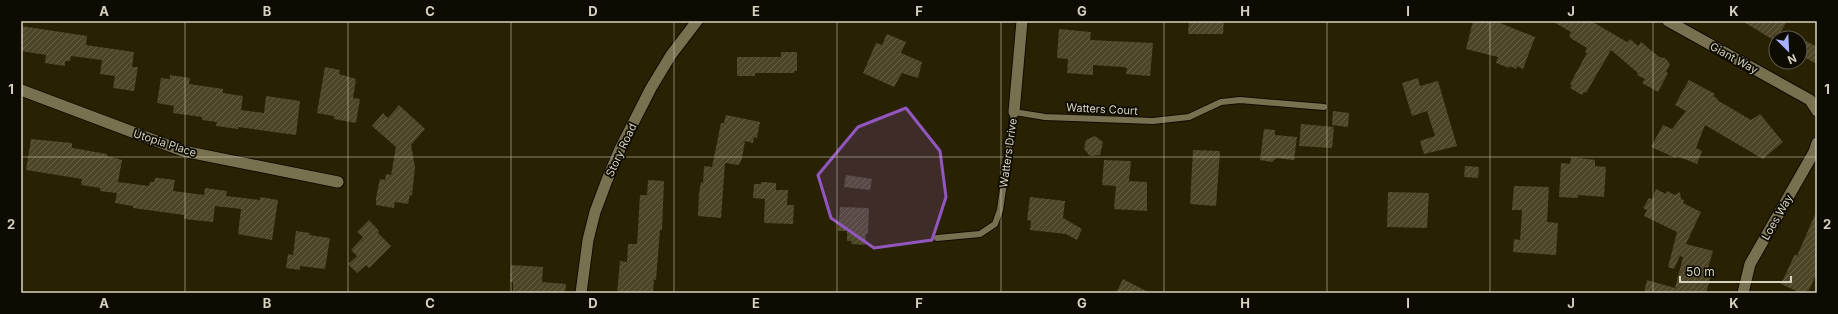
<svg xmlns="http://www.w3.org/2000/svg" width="1838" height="314" viewBox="0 0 1838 314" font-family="Inter,sans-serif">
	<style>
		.building { fill: url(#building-hatch) }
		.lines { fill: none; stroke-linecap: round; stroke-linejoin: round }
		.service-casing { stroke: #100b00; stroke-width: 8 }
		.minor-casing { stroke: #100b00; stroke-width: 13 }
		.tertiary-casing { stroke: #100b00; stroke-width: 13 }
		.service { stroke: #777150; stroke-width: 6 }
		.minor { stroke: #777150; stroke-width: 11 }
		.tertiary { stroke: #777150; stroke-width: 11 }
		.marked { fill: #9256bf; fill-opacity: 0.2; stroke: #9256bf; stroke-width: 3; stroke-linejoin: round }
		.grid { fill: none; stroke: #d5d2c0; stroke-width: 1; stroke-opacity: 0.55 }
		.labels { text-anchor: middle; stroke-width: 3.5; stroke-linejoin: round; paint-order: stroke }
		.street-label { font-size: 11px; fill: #d5d2c0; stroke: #0e0c02 }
		.neatline { fill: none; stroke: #d5d2c0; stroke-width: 1.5 }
		.grid-label { font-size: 13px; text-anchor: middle; font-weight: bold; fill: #d5d2c0 }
	</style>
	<defs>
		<pattern id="building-hatch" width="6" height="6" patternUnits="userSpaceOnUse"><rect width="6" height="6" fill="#4c4627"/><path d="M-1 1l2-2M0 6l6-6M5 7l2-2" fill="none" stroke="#656045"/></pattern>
	</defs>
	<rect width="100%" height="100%" fill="#282203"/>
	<g class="building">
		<polygon points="1189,21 1224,21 1223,34 1188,34"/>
		<polygon points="1473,21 1500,21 1500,23 1535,37 1523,69 1517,66 1516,69 1510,66 1509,68 1496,63 1498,57 1466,49"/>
		<polygon points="1552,21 1591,21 1627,42 1630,39 1638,46 1641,42 1659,57 1665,58 1670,64 1666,72 1668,73 1658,92 1642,83 1645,79 1637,75 1638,73 1611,50 1586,93 1584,92 1582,95 1570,88 1572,85 1570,84 1587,53 1585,52 1587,48 1572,39 1569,36 1571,32"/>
		<polygon points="1742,21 1787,21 1778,37 1774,35 1772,39"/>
		<polygon points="21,26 87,36 86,45 134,52 132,67 138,67 134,91 113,88 115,76 100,74 102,60 71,56 70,61 65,61 65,66 45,63 46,55 21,51"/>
		<polygon points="1059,29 1091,32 1090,40 1153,43 1150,76 1126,74 1127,68 1122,67 1093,65 1093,75 1067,73 1068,59 1057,58"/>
		<polygon points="887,34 906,42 901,53 922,62 918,78 902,73 894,87 863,73 876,43 882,45"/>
		<polygon points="1806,41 1817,47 1817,64 1800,55"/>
		<polygon points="781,52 797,52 797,71 794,71 794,73 755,73 755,76 737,76 737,57 781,57"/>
		<polygon points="325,67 340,70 339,74 356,79 353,98 360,99 356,123 334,119 334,116 317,113"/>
		<polygon points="170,75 190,78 189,84 223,89 223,93 243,96 241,110 264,113 266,96 300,101 296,135 238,127 238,129 216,126 217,122 202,120 202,117 173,113 174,106 157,103 161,78 170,79"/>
		<polygon points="1418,78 1420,86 1438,81 1457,146 1424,154 1420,141 1435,136 1427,111 1412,116 1402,83"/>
		<polygon points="1689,80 1715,94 1713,96 1718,99 1717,100 1751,120 1760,114 1783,142 1763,159 1705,125 1696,148 1702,151 1697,164 1677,156 1676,158 1651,147 1663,125 1672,129 1686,111 1675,105"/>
		<polygon points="399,105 425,129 411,145 415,167 412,195 410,195 408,204 395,202 394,208 376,205 376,198 380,179 385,180 386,174 391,175 396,147 372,126 383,113 388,118"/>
		<polygon points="1333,111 1349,113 1348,127 1332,125"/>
		<polygon points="726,115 760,122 757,138 754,137 753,143 745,141 742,158 739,165 725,163 721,218 698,216 699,193 701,182 703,183 704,166 712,167 721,123 724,123"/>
		<polygon points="1301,124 1334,127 1332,148 1299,146"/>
		<polygon points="1264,129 1275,130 1275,135 1297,137 1294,160 1276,158 1272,162 1260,160"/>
		<polygon points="1095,136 1103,142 1100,155 1090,156 1084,149 1086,140"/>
		<polygon points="31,139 72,143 72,148 107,154 107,156 122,160 118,182 149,186 150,182 154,182 155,178 159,178 175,180 173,191 204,195 205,188 227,191 226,196 260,200 260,197 278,200 272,240 238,234 241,209 215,206 213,222 184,219 184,215 133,208 133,206 115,203 117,193 100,191 100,188 81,185 82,179 26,170"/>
		<polygon points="1193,150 1220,151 1216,206 1190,204"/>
		<polygon points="1571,157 1595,160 1595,166 1606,167 1604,197 1578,195 1578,198 1559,197 1561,163 1570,164"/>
		<polygon points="1104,160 1131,161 1129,181 1147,182 1147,211 1114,209 1116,186 1102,185"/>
		<polygon points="1465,166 1479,167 1478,178 1464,177"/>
		<polygon points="846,175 872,179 870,190 844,187"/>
		<polygon points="648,180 664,181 662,230 660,230 656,280 654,280 653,293 617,293 620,261 627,262 628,244 637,244 640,195 647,195"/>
		<polygon points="761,182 776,183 776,190 788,190 787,205 794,205 793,224 764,223 765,199 753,198 754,184 761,184"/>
		<polygon points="1514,186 1549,187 1547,222 1558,223 1556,255 1513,252 1514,239 1520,240 1522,210 1512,210"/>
		<polygon points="1656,189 1666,194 1667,191 1675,195 1680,192 1681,199 1684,200 1683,203 1701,212 1686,244 1713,251 1707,271 1712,272 1706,293 1644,293 1647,280 1675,288 1683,257 1680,256 1674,269 1668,267 1677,232 1644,216 1647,210 1643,208 1649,198 1652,199"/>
		<polygon points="1388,192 1429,193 1427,228 1387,227"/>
		<polygon points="1030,197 1065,201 1063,218 1082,229 1077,240 1066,234 1030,230 1031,221 1027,220"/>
		<polygon points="840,207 869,208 868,234 866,234 865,245 851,244 852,241 847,241 847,231 838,231"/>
		<polygon points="1817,210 1817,273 1809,290 1801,293 1781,284 1795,254 1797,256"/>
		<polygon points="369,220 379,231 378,233 391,246 369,268 366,265 357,273 348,264 357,256 351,250 363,237 357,232"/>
		<polygon points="296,231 310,233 309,235 330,238 325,269 300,266 300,270 286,268 288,254 293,255"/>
		<polygon points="511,265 543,267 542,282 566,284 565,293 513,293 513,282 510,282"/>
		<polygon points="1123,279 1150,293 1116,293"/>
	</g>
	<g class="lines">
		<defs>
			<polyline id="service" points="937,238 980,234 995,224 1000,210 1014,112 1045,117 1153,121 1189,117 1221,102 1240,100 1324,107"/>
			<g id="minor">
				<polyline points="1668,21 1810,100 1817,111"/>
				<polyline points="21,90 183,151 338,182"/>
				<polyline points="1014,112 1022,21"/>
				<polyline points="1743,293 1750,264 1814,152 1817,143"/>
			</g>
			<polyline id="tertiary" points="581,293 588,240 595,212 607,180 620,149 651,88 671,55 697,21"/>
		</defs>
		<use href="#service" class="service-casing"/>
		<use href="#minor" class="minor-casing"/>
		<use href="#tertiary" class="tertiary-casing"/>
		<use href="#service" class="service"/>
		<use href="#minor" class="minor"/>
		<use href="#tertiary" class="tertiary"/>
	</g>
	<path class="marked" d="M906 108 940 151 946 197 932 240 874 248 831 218 818 175 858 127Z"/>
	<path class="grid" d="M185 21V293M348 21V293M511 21V293M674 21V293M837 21V293M1001 21V293M1164 21V293M1327 21V293M1490 21V293M1653 21V293M21 157H1817"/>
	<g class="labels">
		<g class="street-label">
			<text transform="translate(1734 58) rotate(29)" y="4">Giant Way</text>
			<text transform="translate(1102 109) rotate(3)" y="4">Watters Court</text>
			<text transform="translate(165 143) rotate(18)" y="4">Utopia Place</text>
			<text transform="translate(621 150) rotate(-65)" y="4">Story Road</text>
			<text transform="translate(1008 153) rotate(-82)" y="4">Watters Drive</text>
			<text transform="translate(1777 217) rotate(-60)" y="4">Loes Way</text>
		</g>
	</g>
	<rect width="1838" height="314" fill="none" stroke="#0e0c02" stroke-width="44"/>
	<g transform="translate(1788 50) rotate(156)"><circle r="19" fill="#0e0c02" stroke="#5e5b4e"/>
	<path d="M0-3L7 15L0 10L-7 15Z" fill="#a8b0fc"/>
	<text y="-6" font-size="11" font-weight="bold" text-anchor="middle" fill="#d5d2c0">N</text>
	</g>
	<path d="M1680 276v6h111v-6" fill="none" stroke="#d5d2c0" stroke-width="2"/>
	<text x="1686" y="276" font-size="12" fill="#d5d2c0" stroke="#0e0c02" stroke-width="3" paint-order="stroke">50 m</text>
	<rect x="22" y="22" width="1794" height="270" class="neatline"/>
	<g class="grid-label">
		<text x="104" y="16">A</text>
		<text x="267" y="16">B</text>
		<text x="430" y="16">C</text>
		<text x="593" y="16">D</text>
		<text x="756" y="16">E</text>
		<text x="919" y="16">F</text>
		<text x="1082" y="16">G</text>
		<text x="1245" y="16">H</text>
		<text x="1408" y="16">I</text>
		<text x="1571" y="16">J</text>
		<text x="1734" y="16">K</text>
		<text x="11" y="94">1</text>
		<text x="1827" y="94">1</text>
		<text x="11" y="229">2</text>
		<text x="1827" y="229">2</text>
		<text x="104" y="308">A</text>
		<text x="267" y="308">B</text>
		<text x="430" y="308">C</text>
		<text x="593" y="308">D</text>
		<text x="756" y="308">E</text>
		<text x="919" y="308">F</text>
		<text x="1082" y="308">G</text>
		<text x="1245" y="308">H</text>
		<text x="1408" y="308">I</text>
		<text x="1571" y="308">J</text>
		<text x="1734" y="308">K</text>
	</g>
</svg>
